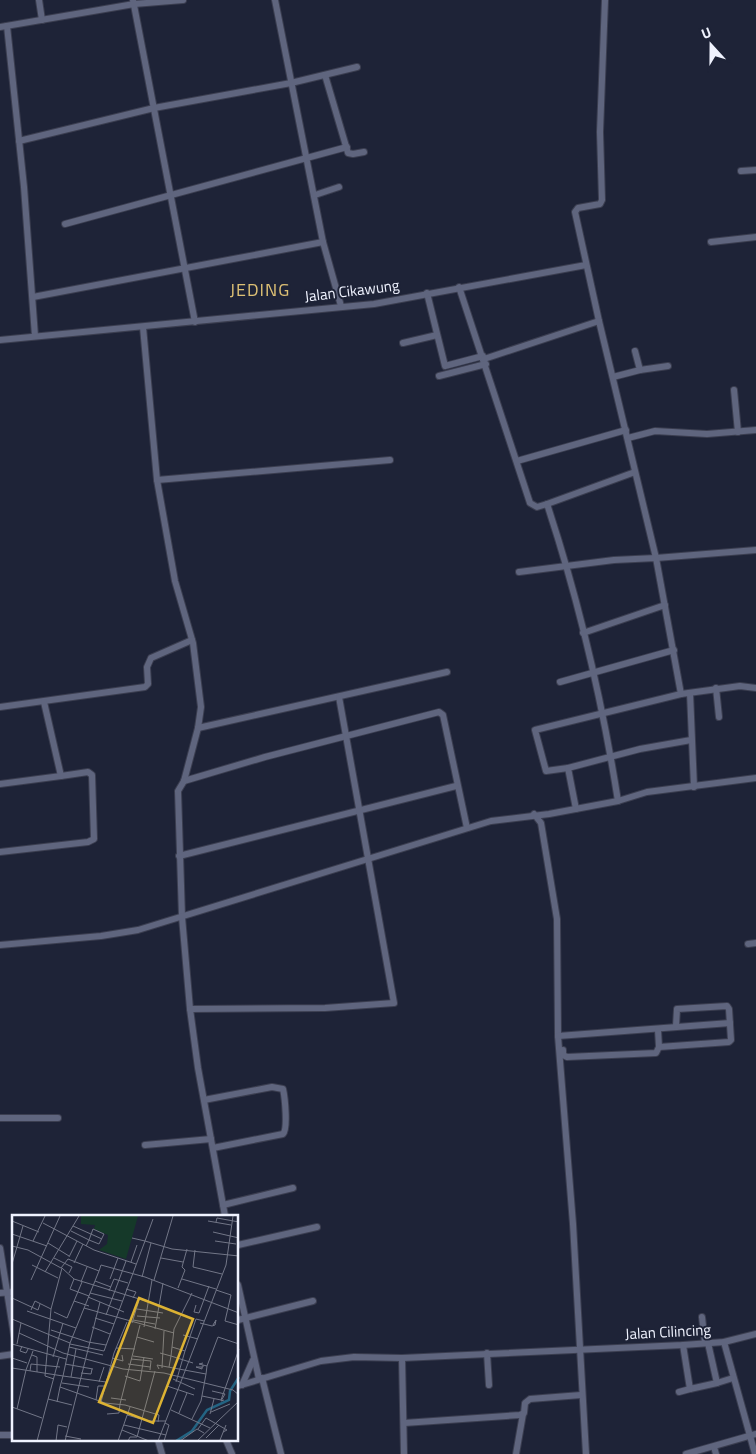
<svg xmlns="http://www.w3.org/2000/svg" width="756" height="1454" viewBox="0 0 756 1454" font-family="'Titillium Web',sans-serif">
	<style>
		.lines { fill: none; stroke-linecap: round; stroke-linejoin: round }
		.minor-casing { stroke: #3b3e50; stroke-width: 8 }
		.minor { stroke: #5f657e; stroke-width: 6 }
		.labels { text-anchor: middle; stroke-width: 4; stroke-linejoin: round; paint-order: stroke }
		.street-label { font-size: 15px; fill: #f0f3ff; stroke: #1e2337 }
		.quarter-label { font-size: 18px; letter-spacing: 1px; fill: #ddc075; stroke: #1e2337 }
		.inset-river { fill: none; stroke: #236483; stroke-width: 2.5 }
		.inset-road { fill: none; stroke: #727687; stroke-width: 1 }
		.view { fill: #dcb233; fill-opacity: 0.15; stroke: #dcb233; stroke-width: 2.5 }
		.inset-edge { fill: none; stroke: #f0f3ff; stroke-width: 2.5 }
	</style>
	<rect width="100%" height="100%" fill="#1e2337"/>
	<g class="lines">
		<defs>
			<g id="minor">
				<polyline points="39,0 42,20"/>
				<polyline points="133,0 195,322"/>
				<polyline points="275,0 323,242 341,306"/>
				<polyline points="605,0 600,132 602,200 600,204 578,208 575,212 599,321 656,558 756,550"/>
				<polyline points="7,26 24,187 35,336"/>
				<polyline points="0,27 134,4 183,0"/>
				<polyline points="325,75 348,153 353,154 364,152"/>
				<polyline points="19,141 154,108 291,83 357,67"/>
				<polyline points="741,171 756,170"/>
				<polyline points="315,195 339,187"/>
				<polyline points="65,224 347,147"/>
				<polyline points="711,242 756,237"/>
				<path d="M459 287 530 503 537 507 547 504C579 601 602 700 618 801"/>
				<polyline points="427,293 445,366 483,356"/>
				<polyline points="33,297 323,242"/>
				<polyline points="143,327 157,480 175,581 193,643 201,707 198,728 184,781 178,791 182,917 190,1009 198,1068 225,1216"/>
				<polyline points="0,340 374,304 586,265"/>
				<polyline points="403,343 437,335"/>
				<polyline points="484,359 599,321"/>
				<polyline points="640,370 668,366"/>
				<polyline points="439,376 486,364"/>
				<polyline points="613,377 640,370 635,351"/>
				<polyline points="734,390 738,432"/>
				<polyline points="628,438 655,431 707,434 756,430"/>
				<polyline points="517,461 626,430"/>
				<polyline points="157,480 390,460"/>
				<polyline points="547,504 635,472"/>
				<polyline points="519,572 614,560 656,558 681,694"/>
				<polyline points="583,633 665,605"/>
				<polyline points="560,682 674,650"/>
				<polyline points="716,688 719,717"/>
				<polyline points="690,693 694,787"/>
				<polyline points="0,707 145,687 148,684 147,667 151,658 192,640"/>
				<polyline points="198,728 447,672"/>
				<polyline points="568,768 546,771 535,730 681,694 740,686 756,688"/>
				<polyline points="184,781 265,757 439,712 443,715 467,828"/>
				<polyline points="0,784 61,776 44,702"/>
				<polyline points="576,809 568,768 640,749 691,740"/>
				<polyline points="534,814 541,823 557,919 558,1036 573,1224 586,1454"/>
				<polyline points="0,852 88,842 94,839 92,775 88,772 61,776"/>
				<polyline points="179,856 456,786"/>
				<polyline points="748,944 756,943"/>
				<polyline points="0,945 101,936 138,930 491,821 549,814 618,801 647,792 756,778"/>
				<polyline points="190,1009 325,1008 394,1003 339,697"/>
				<polyline points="558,1036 730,1023"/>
				<polyline points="659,1047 729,1042 731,1040 729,1009 727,1006 677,1009 676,1026"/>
				<polyline points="563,1050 563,1055 567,1057 656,1053 659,1047 658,1030"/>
				<path d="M204 1100 272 1087 283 1089C285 1098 288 1129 283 1134L213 1148"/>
				<polyline points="0,1118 58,1118"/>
				<polyline points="145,1145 211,1139"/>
				<polyline points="223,1205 293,1188"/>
				<polyline points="238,1245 317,1227"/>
				<polyline points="0,1248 14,1335"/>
				<polyline points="238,1285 259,1379"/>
				<polyline points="0,1293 14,1292"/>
				<polyline points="702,1317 705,1343"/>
				<polyline points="238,1320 313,1301"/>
				<polyline points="724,1342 755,1454"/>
				<polyline points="683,1345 690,1389 717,1383 708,1343"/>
				<polyline points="487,1353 489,1385"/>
				<polyline points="0,1356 14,1354"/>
				<polyline points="402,1358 404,1454"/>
				<polyline points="262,1378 281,1454"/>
				<polyline points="717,1383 733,1378"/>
				<polyline points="242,1385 253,1360"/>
				<polyline points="238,1386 321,1361 354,1357 402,1358 683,1345 724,1342 756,1334"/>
				<polyline points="679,1392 690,1389"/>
				<polyline points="404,1423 520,1415 524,1413 525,1403 530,1399 581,1395"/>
				<polyline points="0,1435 14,1435"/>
				<polyline points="158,1440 162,1454"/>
				<polyline points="226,1440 232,1454"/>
				<polyline points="714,1447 716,1454"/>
				<polyline points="516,1454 523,1414"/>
				<polyline points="686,1454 756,1434"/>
			</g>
		</defs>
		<use href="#minor" class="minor-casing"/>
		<use href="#minor" class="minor"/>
	</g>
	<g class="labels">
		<g class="street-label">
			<text transform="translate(352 291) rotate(-7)" y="5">Jalan Cikawung</text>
			<text transform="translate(668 1332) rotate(-3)" y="5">Jalan Cilincing</text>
		</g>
		<g class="quarter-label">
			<text x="260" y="296">JEDING</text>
		</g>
	</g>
	<g transform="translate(12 1215)">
		<rect width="226" height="226" fill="#1e2337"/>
		<path d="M69 1H126L114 44 87 35 95 29 96 20 82 14 83 10 69 9Z" fill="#153929"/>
		<path class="inset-river" d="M164 226 180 216 195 195 217 185 218 176 227 162"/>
		<path class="inset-road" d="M0 6 27 17M196 6 219 10M204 7 205 3 227 7M31 8 82 35 124 49M61 11 90 24M59 16 77 25 87 29 92 19 81 14 77 25 74 31M201 17 227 23M0 19 35 31M120 23 133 26 141 4M21 26 33 1M203 26 224 29M36 28 57 41M0 31 16 35 49 53 56 44 87 56 89 50 133 62 227 98M183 35 181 52 210 59M57 42 65 26M42 43 60 52 57 58M149 43 171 47M119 47 125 30M62 48 71 29M0 49 11 11M20 50 46 63M87 56 58 128 51 161 94 167M33 57 67 1M130 62 139 28M62 64 58 74 77 81M98 64 106 43M170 64 204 74M19 65 48 1M142 65 161 1M83 66 99 72M69 67 75 52M166 73 173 55 170 52 175 34M114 74 124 77 121 83M204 75 219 80 213 106 227 110M97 76 102 64 116 68M78 78 110 86M180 78 162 114 159 141 181 148M76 82 112 97M0 83 26 95 28 89M62 86 77 91M184 90 182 97 187 98 197 71M72 93 162 118M125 94 151 98M19 95 23 86 39 94M15 96 64 113M42 97 55 103 70 67M94 100 114 46M125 101 148 103M83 103 102 109 133 26 160 34 227 41M0 104 38 120M121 105 143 109M120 108 127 85M188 108 200 111 203 110 204 105 201 110M80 112 98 119M132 112 140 65M143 114 151 68M39 115 76 127M7 118 51 138 111 154 152 158 221 175 227 180M38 120 58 128M171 120 186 124M125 122 142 127M76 127 94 130M0 129 54 144M5 129 9 108M58 129 92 136 102 109M10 131 8 136 14 138 16 134M57 132 91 140M160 132 173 136 184 104 192 106M104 133 123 134M148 138 159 141 157 152M20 140 25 142V157M121 141 141 144M41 142 51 108M0 143 15 148M100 143 111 146 110 140M119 144 139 146 138 155M191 148 187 149 195 151 194 159M53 149 81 154M116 149 138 152M195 151 206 122 227 129M190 152H184L190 154V152H191V150M0 153 51 161 48 172 93 188 113 190 147 200 146 207M150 153 152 116M147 154 145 150 194 159 189 186 180 204M14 155 21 136M18 156 19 149 48 152M69 158 79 159 80 154M113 161 128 166 132 142M59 162 64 134M42 164 33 161 39 94 50 53 62 64 147 90M161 164 183 174M87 167 92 152M164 167 173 136M50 168 77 172M155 171 182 180M200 176 213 179 209 186 212 185M190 181 209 185 227 134M99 183 114 185M36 184 60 190M84 185 86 171H93M45 187 48 172M89 187 102 138 115 107M108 189 128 110M0 192 30 203M5 194 14 155M159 195 198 213M199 197 218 189M167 198 175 178M95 199 107 198 108 189M198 199 202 184M115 200 136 206H154M112 210 154 220M186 214 194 203 215 215 211 217M110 215 137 226M53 221 69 224M194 223 207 210M208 225 214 210M25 226 47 143M44 226 46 210 55 212M53 226 88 87M106 226 118 192M116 226 118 222H125L143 156M146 226 214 50 221 1M152 226 157 210 153 208M168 226 185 214 192 218M185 226 227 186"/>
		<path class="view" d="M127 83 181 104 141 208 87 187Z"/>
		<rect width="226" height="226" class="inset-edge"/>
	</g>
	<g transform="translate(711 45) rotate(339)" stroke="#1e2337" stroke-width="4" paint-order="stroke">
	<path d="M0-4L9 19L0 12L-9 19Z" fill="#f0f3ff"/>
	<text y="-8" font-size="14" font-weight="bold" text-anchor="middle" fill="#f0f3ff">U</text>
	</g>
</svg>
